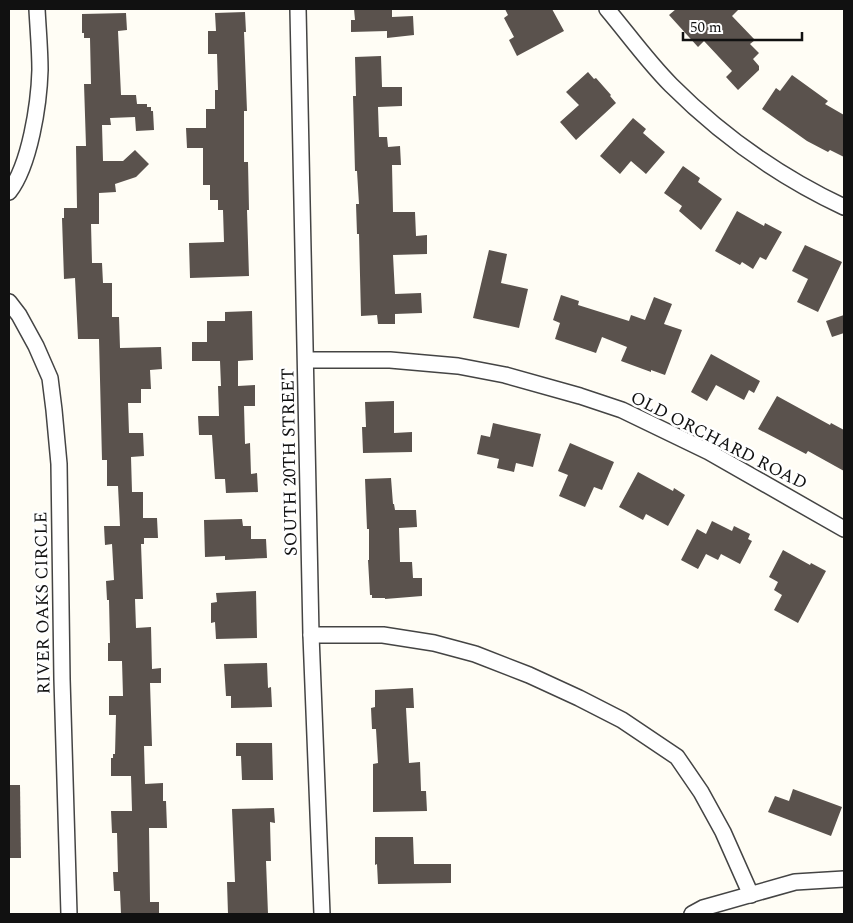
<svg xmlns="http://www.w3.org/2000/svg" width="853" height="923" viewBox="0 0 853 923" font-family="Spectral,serif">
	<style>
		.building { fill: #5a524d }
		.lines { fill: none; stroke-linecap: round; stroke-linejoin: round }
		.minor-casing { stroke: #444; stroke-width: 18 }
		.minor { stroke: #fff; stroke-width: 15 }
		.labels { text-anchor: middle; stroke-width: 5; stroke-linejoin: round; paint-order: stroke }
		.street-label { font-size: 18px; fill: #111; stroke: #fff }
	</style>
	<rect width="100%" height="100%" fill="#fffdf5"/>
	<g class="building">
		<polygon points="354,9 392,9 392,17 413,16 414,35 387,38 387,31 351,32 351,20 355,20"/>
		<polygon points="505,9 552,9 564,31 517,56 509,40 514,37 504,18 508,15"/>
		<polygon points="676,9 739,9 732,16 755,40 750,44 759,53 753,59 759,66 759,70 738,90 726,77 732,71 704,41 698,47 669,15"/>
		<polygon points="245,12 246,32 244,32 247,111 244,111 244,162 248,162 249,210 247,210 249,276 190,278 189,243 224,242 223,210 218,210 218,200 210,200 210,185 203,185 203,148 187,148 186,128 206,128 206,109 215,109 215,90 218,90 217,54 208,54 208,31 216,31 215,13"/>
		<polygon points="126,13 127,30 118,31 121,95 136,95 137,104 147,104 147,107 151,107 151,111 153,111 154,130 136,131 135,117 110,118 111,125 102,125 103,161 123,161 135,150 149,164 136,177 115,184 116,192 99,193 99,224 91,224 92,263 102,263 103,283 112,283 112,317 119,317 120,348 161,347 162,369 150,370 151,389 141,389 141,403 128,403 129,433 143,433 144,456 131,457 132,492 143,492 143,518 157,518 158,538 144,538 144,544 141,544 143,599 135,599 136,628 151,627 152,669 161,668 161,683 150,683 152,746 144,746 145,784 163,783 163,801 166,801 167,828 149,828 150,902 159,902 159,914 121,914 120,891 114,891 113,872 118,872 117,833 112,833 111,811 132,811 131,776 111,776 111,758 113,758 113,754 115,754 116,715 109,715 109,696 123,696 122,661 108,661 108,643 110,643 109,600 107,600 106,581 114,580 112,544 105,545 104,526 120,526 118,486 107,486 107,460 102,460 99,339 78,339 75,278 64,279 62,218 64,218 64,208 77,208 76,146 86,146 84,84 91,84 90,38 84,38 84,33 82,33 82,14"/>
		<polygon points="381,56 382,87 402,87 402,106 378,107 379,137 387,137 388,147 400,146 401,165 392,165 393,212 415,212 416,236 427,235 427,254 393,255 395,294 421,293 422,313 395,314 395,324 378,324 377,315 361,316 359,234 357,234 356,204 359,204 357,171 355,171 353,96 356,96 355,57"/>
		<polygon points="588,72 594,79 596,78 611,95 610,96 616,103 576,140 560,122 579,105 566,92"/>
		<polygon points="792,75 828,101 825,104 844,115 844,157 830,150 828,152 807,141 762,109 776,88 780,91"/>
		<polygon points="633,118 646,129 643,133 665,152 646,174 631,161 620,174 600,156"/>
		<polygon points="683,166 700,178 698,182 722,199 701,230 679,211 682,206 664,193"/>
		<polygon points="737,211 764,226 765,223 782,232 766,260 760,257 753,269 742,262 740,265 715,251"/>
		<polygon points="805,245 842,262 818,312 797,302 808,279 792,271"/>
		<polygon points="489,250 507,254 501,283 528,289 519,328 473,318"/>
		<polygon points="561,295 579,301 578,305 629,321 631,315 645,320 654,297 672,304 664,324 682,330 665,375 651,370 651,372 621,361 627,347 602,337 596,353 555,339 560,323 553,320"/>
		<polygon points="252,311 253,360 238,361 238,386 255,385 255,406 244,406 245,444 250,443 251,474 257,473 258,492 226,493 225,479 215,479 212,435 199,435 198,416 219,416 218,386 221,386 220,361 192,361 192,342 207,342 207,321 225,321 225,312"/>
		<polygon points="844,315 844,333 832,337 826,321"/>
		<polygon points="711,354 760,381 754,393 749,390 744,400 716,385 707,401 691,392"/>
		<polygon points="777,396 830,425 831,423 844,430 844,471 808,451 806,454 758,429"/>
		<polygon points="394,401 394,433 412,432 412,452 363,453 362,427 366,427 365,402"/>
		<polygon points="493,423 541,434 533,467 516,463 514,472 497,468 499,459 477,454 481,435 490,437"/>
		<polygon points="570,443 614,462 602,490 594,487 585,507 559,496 568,475 558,471"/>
		<polygon points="638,472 673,491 674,488 685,495 668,526 646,514 643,520 619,507"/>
		<polygon points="391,478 393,504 394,504 395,510 416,510 417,527 399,528 400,562 412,562 413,578 422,578 422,596 385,599 385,598 372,598 372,595 370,595 368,560 369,560 369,529 367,529 365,479"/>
		<polygon points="242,519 243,526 251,526 251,539 266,539 267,558 225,560 225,556 205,557 204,520"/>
		<polygon points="712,521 732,531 734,526 750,534 748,539 752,541 740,564 721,554 718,560 706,554 698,569 681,560 697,529 706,534"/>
		<polygon points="783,550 810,565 811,563 826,571 798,623 774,610 782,595 774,590 778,582 769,577"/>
		<polygon points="256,591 257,638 216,639 215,622 211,623 211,603 217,602 216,593"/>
		<polygon points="267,663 268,688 271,687 272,707 231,708 231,696 226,696 224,664"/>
		<polygon points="413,688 414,708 406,708 409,763 420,762 421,791 426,791 427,811 373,812 373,764 378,763 376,729 372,729 371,708 375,707 375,690"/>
		<polygon points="236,743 272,743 273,780 242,780 241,756 236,756"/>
		<polygon points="9,785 20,785 21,858 9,858"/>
		<polygon points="793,789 842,807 831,836 768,812 775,796 789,801"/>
		<polygon points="274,808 275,823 270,822 271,861 266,861 268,914 228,914 227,882 235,882 232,809"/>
		<polygon points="375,837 413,837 414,864 451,864 451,883 378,884 377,864 375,865"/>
	</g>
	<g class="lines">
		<defs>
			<g id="minor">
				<polyline points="298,9 311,635 322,914"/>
				<path d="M607 9C628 34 648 62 671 85 721 135 780 177 844 207"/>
				<path d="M9 192C30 165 39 104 40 70 40 50 38 29 37 9"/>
				<polyline points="9,302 19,315 36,346 50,378 54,410 59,464 62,679 69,914"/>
				<polyline points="306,360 390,360 458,366 505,375 580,396 622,410 709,452 844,529"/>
				<polyline points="311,635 383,635 434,643 475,654 529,675 579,698 622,720 677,757 701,792 723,832 751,895"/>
				<polyline points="692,914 703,908 795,882 844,879"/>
			</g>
		</defs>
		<use href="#minor" class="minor-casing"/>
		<use href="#minor" class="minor"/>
	</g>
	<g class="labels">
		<g class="street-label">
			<text transform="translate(719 440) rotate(27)" y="6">OLD ORCHARD ROAD</text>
			<text transform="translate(289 462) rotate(-91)" y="6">SOUTH 20TH STREET</text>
			<text transform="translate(42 603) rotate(-91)" y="6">RIVER OAKS CIRCLE</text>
		</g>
	</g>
	<rect width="853" height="923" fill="none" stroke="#111111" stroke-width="20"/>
	<path d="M683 32v8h119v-8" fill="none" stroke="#111111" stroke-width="2.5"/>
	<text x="690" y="32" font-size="15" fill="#111111" stroke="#ffffff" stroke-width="4" paint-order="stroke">50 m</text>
</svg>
